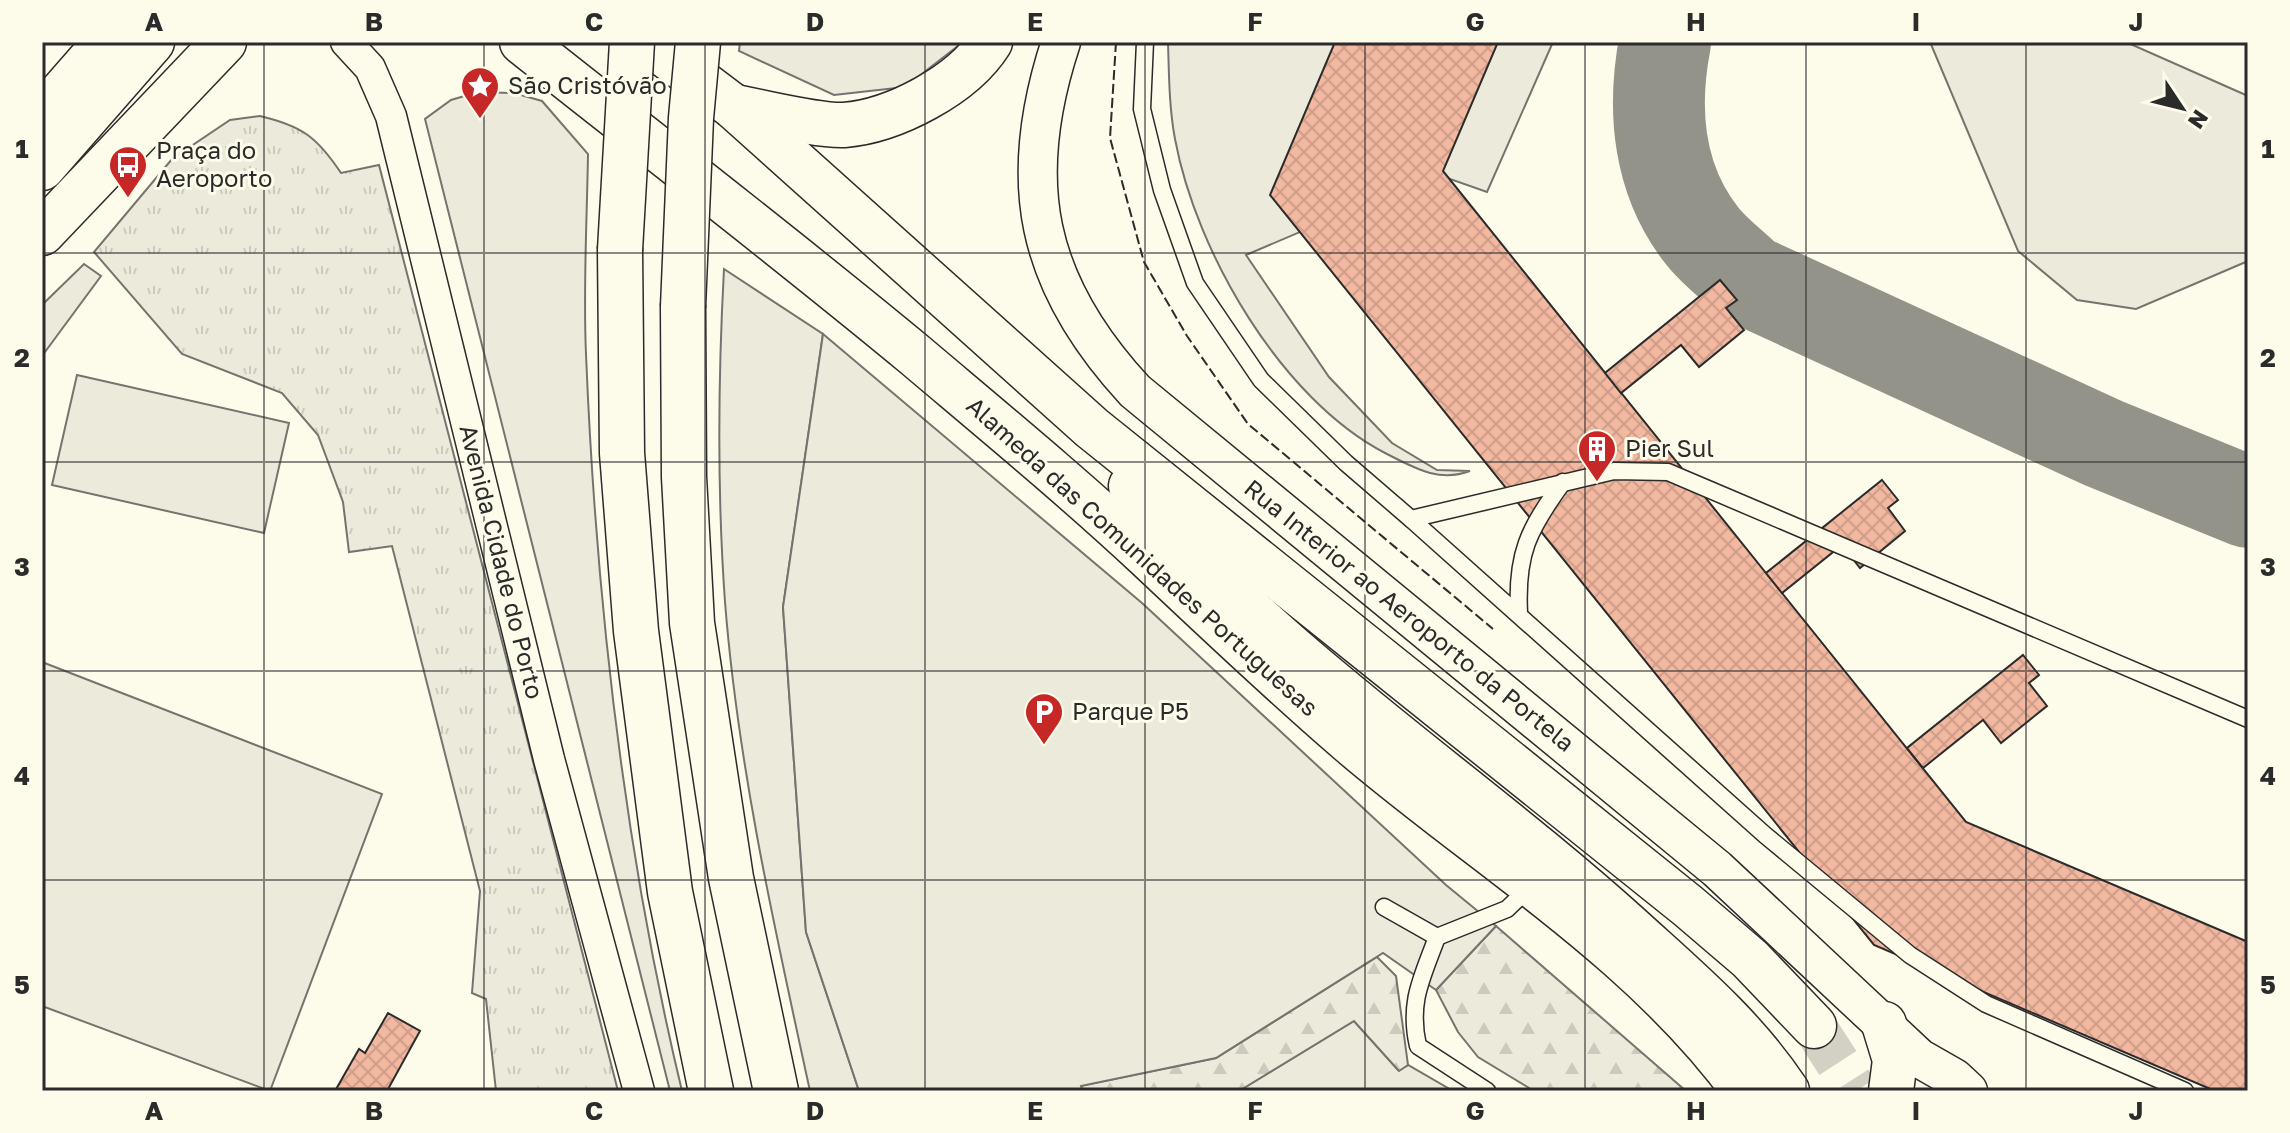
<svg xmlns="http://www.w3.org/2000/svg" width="2290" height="1133" viewBox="0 0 2290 1133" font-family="'Golos Text',sans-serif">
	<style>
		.green { fill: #ecebdb; stroke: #74746e; stroke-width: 2 }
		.forest { fill: url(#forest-firs); stroke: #74746e; stroke-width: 2 }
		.park { fill: url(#park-tufts); stroke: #74746e; stroke-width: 2 }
		.parking { fill: #eceadb; stroke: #74746e; stroke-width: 2 }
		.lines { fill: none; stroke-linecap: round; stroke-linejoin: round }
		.taxiway { stroke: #94938a; stroke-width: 92 }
		.building { fill: url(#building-cross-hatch); stroke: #2b2b2b; stroke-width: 2 }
		.primary-tunnel { stroke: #d3d1c4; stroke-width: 44; stroke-dasharray: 44 22; stroke-linecap: butt }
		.service-casing { stroke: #2b2b2b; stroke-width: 19 }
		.minor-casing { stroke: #2b2b2b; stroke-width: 33 }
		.tertiary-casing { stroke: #2b2b2b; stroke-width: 41 }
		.primary-casing { stroke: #2b2b2b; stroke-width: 47 }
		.trunk-casing { stroke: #2b2b2b; stroke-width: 47 }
		.service { stroke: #fdfbea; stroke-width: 16 }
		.minor { stroke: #fdfbea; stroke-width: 30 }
		.tertiary { stroke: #fdfbea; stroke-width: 38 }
		.primary { stroke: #fdfbea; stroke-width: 44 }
		.trunk { stroke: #fdfbea; stroke-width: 44 }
		.trunk-bridge-casing { stroke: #2b2b2b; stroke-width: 47; stroke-linecap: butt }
		.trunk-bridge { stroke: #fdfbea; stroke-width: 44 }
		.fence { stroke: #2b2b2b; stroke-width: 2; stroke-dasharray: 10 4; stroke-linecap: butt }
		.grid { fill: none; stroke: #2b2b2b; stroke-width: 2; stroke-opacity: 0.55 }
		.labels { text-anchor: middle; stroke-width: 6; stroke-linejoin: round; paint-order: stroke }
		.poi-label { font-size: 24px; fill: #2b2b2b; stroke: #fdfbea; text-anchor: start }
		.street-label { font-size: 24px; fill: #2b2b2b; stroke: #fdfbea }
		.neatline { fill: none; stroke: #2b2b2b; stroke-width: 3 }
		.grid-label { font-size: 26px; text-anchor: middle; font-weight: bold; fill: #2b2b2b }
	</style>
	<defs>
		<pattern id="forest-firs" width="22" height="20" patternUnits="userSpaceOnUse" patternTransform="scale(2)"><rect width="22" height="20" fill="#ecebdb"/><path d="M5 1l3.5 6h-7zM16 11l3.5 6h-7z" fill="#cbcabc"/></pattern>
		<pattern id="park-tufts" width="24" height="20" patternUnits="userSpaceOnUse" patternTransform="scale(2)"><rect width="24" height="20" fill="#ecebdb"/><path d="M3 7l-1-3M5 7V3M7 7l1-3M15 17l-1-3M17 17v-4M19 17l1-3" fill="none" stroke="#cbcabc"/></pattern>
		<pattern id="building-cross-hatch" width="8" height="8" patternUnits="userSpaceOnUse" patternTransform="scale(2)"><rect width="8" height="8" fill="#f2b8a0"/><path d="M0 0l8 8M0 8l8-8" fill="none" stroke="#d09e8a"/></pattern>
	</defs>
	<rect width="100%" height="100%" fill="#fdfbea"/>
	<g class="green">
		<polygon points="740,42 963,42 905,87 834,95 739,51"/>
		<path d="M1168 42H1553L1487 192 1436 174 1246 255 1329 377 1392 443 1437 470 1470 471C1438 483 1413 467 1385 453 1281 399 1196 252 1175 139 1169 107 1169 74 1168 42Z"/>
		<polygon points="1930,42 2126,42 2248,96 2248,261 2136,309 2077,300 2018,251"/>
		<path d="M478 92 514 93 542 101 588 154C587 220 583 288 586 354 596 601 624 850 682 1091H670L425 119 451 100Z"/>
		<polygon points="84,264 101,276 42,356 42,305"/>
		<path d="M724 269 823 334 783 607 806 932 859 1091H810C775 930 738 767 725 602 717 491 718 380 724 269Z"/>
		<polygon points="77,375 289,423 264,533 52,485"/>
		<polygon points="42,662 382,794 270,1091 42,1006"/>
		<polygon points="1354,1021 1398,1070 1408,1065 1453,1091 1239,1091"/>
	</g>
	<g class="forest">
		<polygon points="1496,926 1686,1091 1534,1091 1478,1057 1458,1032 1436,990"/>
		<polygon points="1377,957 1396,976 1408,1065 1399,1071 1354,1021 1239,1091 1083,1091 1080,1086 1216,1058"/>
	</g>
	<path class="park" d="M260 116C302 126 317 137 341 173L379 165 618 1091H496L486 999 472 993 480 891 392 546 349 552 343 502 318 435 282 393 182 354 94 252 172 159 230 120Z"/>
	<polygon class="parking" points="823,334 1142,603 1446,885 1496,926 1436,990 1383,953 1216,1058 1081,1086 1083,1091 859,1091 806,932 783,607"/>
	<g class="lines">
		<path class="taxiway" d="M1665 42C1652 110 1658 181 1703 237 1716 253 1734 266 1748 280L2103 443 2248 502"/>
	</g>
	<g class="building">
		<polygon points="1335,42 1498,42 1443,171 1966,822 2248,942 2248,1091 2215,1091 1874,945 1270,195"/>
		<polygon points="1720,280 1737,300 1726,308 1744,330 1699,367 1681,345 1621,393 1605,373"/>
		<polygon points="1882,480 1898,500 1888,508 1905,531 1860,568 1842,545 1782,593 1766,573"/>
		<polygon points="2023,655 2039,675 2029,683 2047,706 2001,743 1983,720 1923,768 1907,748"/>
		<polygon points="388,1013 420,1031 387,1091 335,1091 359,1049 365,1053"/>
	</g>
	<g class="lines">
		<polyline class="primary-tunnel" points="1814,1026 1856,1091"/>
		<defs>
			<g id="service">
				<polyline points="1145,42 1142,109 1162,190 1195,283 1261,380 1346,463 1411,519 1614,471 1668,472 2248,719"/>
				<polyline points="1411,519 1765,835 1910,955 1986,1004 2185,1091"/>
				<path d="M1519 613C1516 554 1528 530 1563 482"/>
				<polyline points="1384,907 1437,937 1507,909 1531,886"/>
				<path d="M1437 937C1422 978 1408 1002 1418 1046L1487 1091"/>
			</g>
			<polyline id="minor" points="346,42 370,68 391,116 549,759 639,1091"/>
			<path id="tertiary" d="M1061 42C1015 181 1035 283 1135 391L1717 869 1919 1058 1954 1078 1968 1091"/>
			<g id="primary">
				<path d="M522 42C653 146 786 248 915 355 993 421 1073 487 1148 557 1215 620 1281 683 1351 743 1483 856 1641 949 1744 1091"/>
				<polyline points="648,42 734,107 1092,428 1688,906 1750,959 1814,1026"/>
				<polyline points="42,233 224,42"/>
				<path d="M1131 486C1273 657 1465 778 1629 926 1686 978 1744 1026 1787 1091"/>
				<polyline points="1884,1024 1895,1060 1891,1091"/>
			</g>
			<g id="trunk">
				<path d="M734 107C764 112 816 126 844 125 894 121 963 85 990 42"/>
				<polyline points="42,115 106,42"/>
				<polyline points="42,168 152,42"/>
				<polyline points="620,250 622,453 636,631 670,892 711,1091"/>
				<polyline points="683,307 684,477 692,623 731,878 776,1091"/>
			</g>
		</defs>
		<use href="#service" class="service-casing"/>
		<use href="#minor" class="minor-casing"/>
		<use href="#tertiary" class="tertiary-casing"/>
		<use href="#primary" class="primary-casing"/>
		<use href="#trunk" class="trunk-casing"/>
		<use href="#service" class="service"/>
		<use href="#minor" class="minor"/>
		<use href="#tertiary" class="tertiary"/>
		<use href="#primary" class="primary"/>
		<use href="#trunk" class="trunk"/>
		<defs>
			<g id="trunk-bridge">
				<polyline points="620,250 632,42"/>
				<polyline points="683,307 691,118 698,42"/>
			</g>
		</defs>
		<use href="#trunk-bridge" class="trunk-bridge-casing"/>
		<use href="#trunk-bridge" class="trunk-bridge"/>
		<polyline class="fence" points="1116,42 1110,138 1144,262 1187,336 1248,424 1493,629"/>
	</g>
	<path class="grid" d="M264 42V1091M484 42V1091M705 42V1091M925 42V1091M1145 42V1091M1365 42V1091M1585 42V1091M1806 42V1091M2026 42V1091M42 253H2248M42 462H2248M42 671H2248M42 880H2248"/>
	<defs>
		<symbol id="sight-pin" viewBox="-11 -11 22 30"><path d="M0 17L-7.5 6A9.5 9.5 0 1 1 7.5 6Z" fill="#c62828" stroke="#fdfbea"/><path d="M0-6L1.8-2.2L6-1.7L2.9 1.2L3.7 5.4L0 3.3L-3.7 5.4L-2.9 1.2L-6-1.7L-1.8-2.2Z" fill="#fff"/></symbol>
		<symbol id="bus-pin" viewBox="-11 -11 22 30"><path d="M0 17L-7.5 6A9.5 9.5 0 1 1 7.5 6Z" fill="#c62828" stroke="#fdfbea"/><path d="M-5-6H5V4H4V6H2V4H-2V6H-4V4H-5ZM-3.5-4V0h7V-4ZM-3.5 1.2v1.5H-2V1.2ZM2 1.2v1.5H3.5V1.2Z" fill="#fff"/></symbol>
		<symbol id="building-pin" viewBox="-11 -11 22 30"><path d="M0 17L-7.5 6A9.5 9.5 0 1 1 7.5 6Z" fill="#c62828" stroke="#fdfbea"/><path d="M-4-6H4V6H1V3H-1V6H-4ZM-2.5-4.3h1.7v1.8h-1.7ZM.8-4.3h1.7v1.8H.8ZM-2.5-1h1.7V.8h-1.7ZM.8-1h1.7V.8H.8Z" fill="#fff"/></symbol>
		<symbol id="parking-pin" viewBox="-11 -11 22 30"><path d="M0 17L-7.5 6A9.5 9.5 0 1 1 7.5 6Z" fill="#c62828" stroke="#fdfbea"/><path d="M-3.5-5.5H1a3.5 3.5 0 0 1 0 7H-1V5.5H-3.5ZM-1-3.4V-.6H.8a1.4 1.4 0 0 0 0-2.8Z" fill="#fff"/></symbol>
	</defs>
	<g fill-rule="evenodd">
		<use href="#sight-pin" x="458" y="64" width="44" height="60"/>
		<use href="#bus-pin" x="106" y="143" width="44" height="60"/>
		<use href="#building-pin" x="1575" y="427" width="44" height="60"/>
		<use href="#parking-pin" x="1022" y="690" width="44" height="60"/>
	</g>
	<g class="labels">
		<g class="poi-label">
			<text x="508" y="94">São Cristóvão</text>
			<text x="156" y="159">Praça do<tspan x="156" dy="28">Aeroporto</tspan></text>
			<text x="1625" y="457">Pier Sul</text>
			<text x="1072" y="720">Parque P5</text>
		</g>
		<g class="street-label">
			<text transform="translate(1142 557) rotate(42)" y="8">Alameda das Comunidades Portuguesas</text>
			<text transform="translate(501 562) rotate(76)" y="8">Avenida Cidade do Porto</text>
			<text transform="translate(1409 616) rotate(39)" y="8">Rua Interior ao Aeroporto da Portela</text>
		</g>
	</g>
	<rect width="2290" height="1133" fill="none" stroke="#fdfbea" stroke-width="88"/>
	<g transform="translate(2182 108) rotate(125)" stroke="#fdfbea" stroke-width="6" paint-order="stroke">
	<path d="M0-6L14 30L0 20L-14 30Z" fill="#2b2b2b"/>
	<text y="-12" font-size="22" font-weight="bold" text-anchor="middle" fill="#2b2b2b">N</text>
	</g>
	<rect x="44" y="44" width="2202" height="1045" class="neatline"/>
	<g class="grid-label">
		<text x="154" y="31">A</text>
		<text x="374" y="31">B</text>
		<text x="594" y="31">C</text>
		<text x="815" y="31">D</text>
		<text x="1035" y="31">E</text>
		<text x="1255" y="31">F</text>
		<text x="1475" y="31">G</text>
		<text x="1696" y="31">H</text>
		<text x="1916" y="31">I</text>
		<text x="2136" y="31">J</text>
		<text x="22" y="158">1</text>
		<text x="2268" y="158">1</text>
		<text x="22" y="367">2</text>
		<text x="2268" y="367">2</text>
		<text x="22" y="576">3</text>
		<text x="2268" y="576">3</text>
		<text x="22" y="785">4</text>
		<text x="2268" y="785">4</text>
		<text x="22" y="994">5</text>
		<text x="2268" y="994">5</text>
		<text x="154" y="1120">A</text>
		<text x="374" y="1120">B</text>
		<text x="594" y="1120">C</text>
		<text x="815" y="1120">D</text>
		<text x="1035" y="1120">E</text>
		<text x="1255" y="1120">F</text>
		<text x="1475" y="1120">G</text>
		<text x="1696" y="1120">H</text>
		<text x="1916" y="1120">I</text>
		<text x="2136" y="1120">J</text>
	</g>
</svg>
